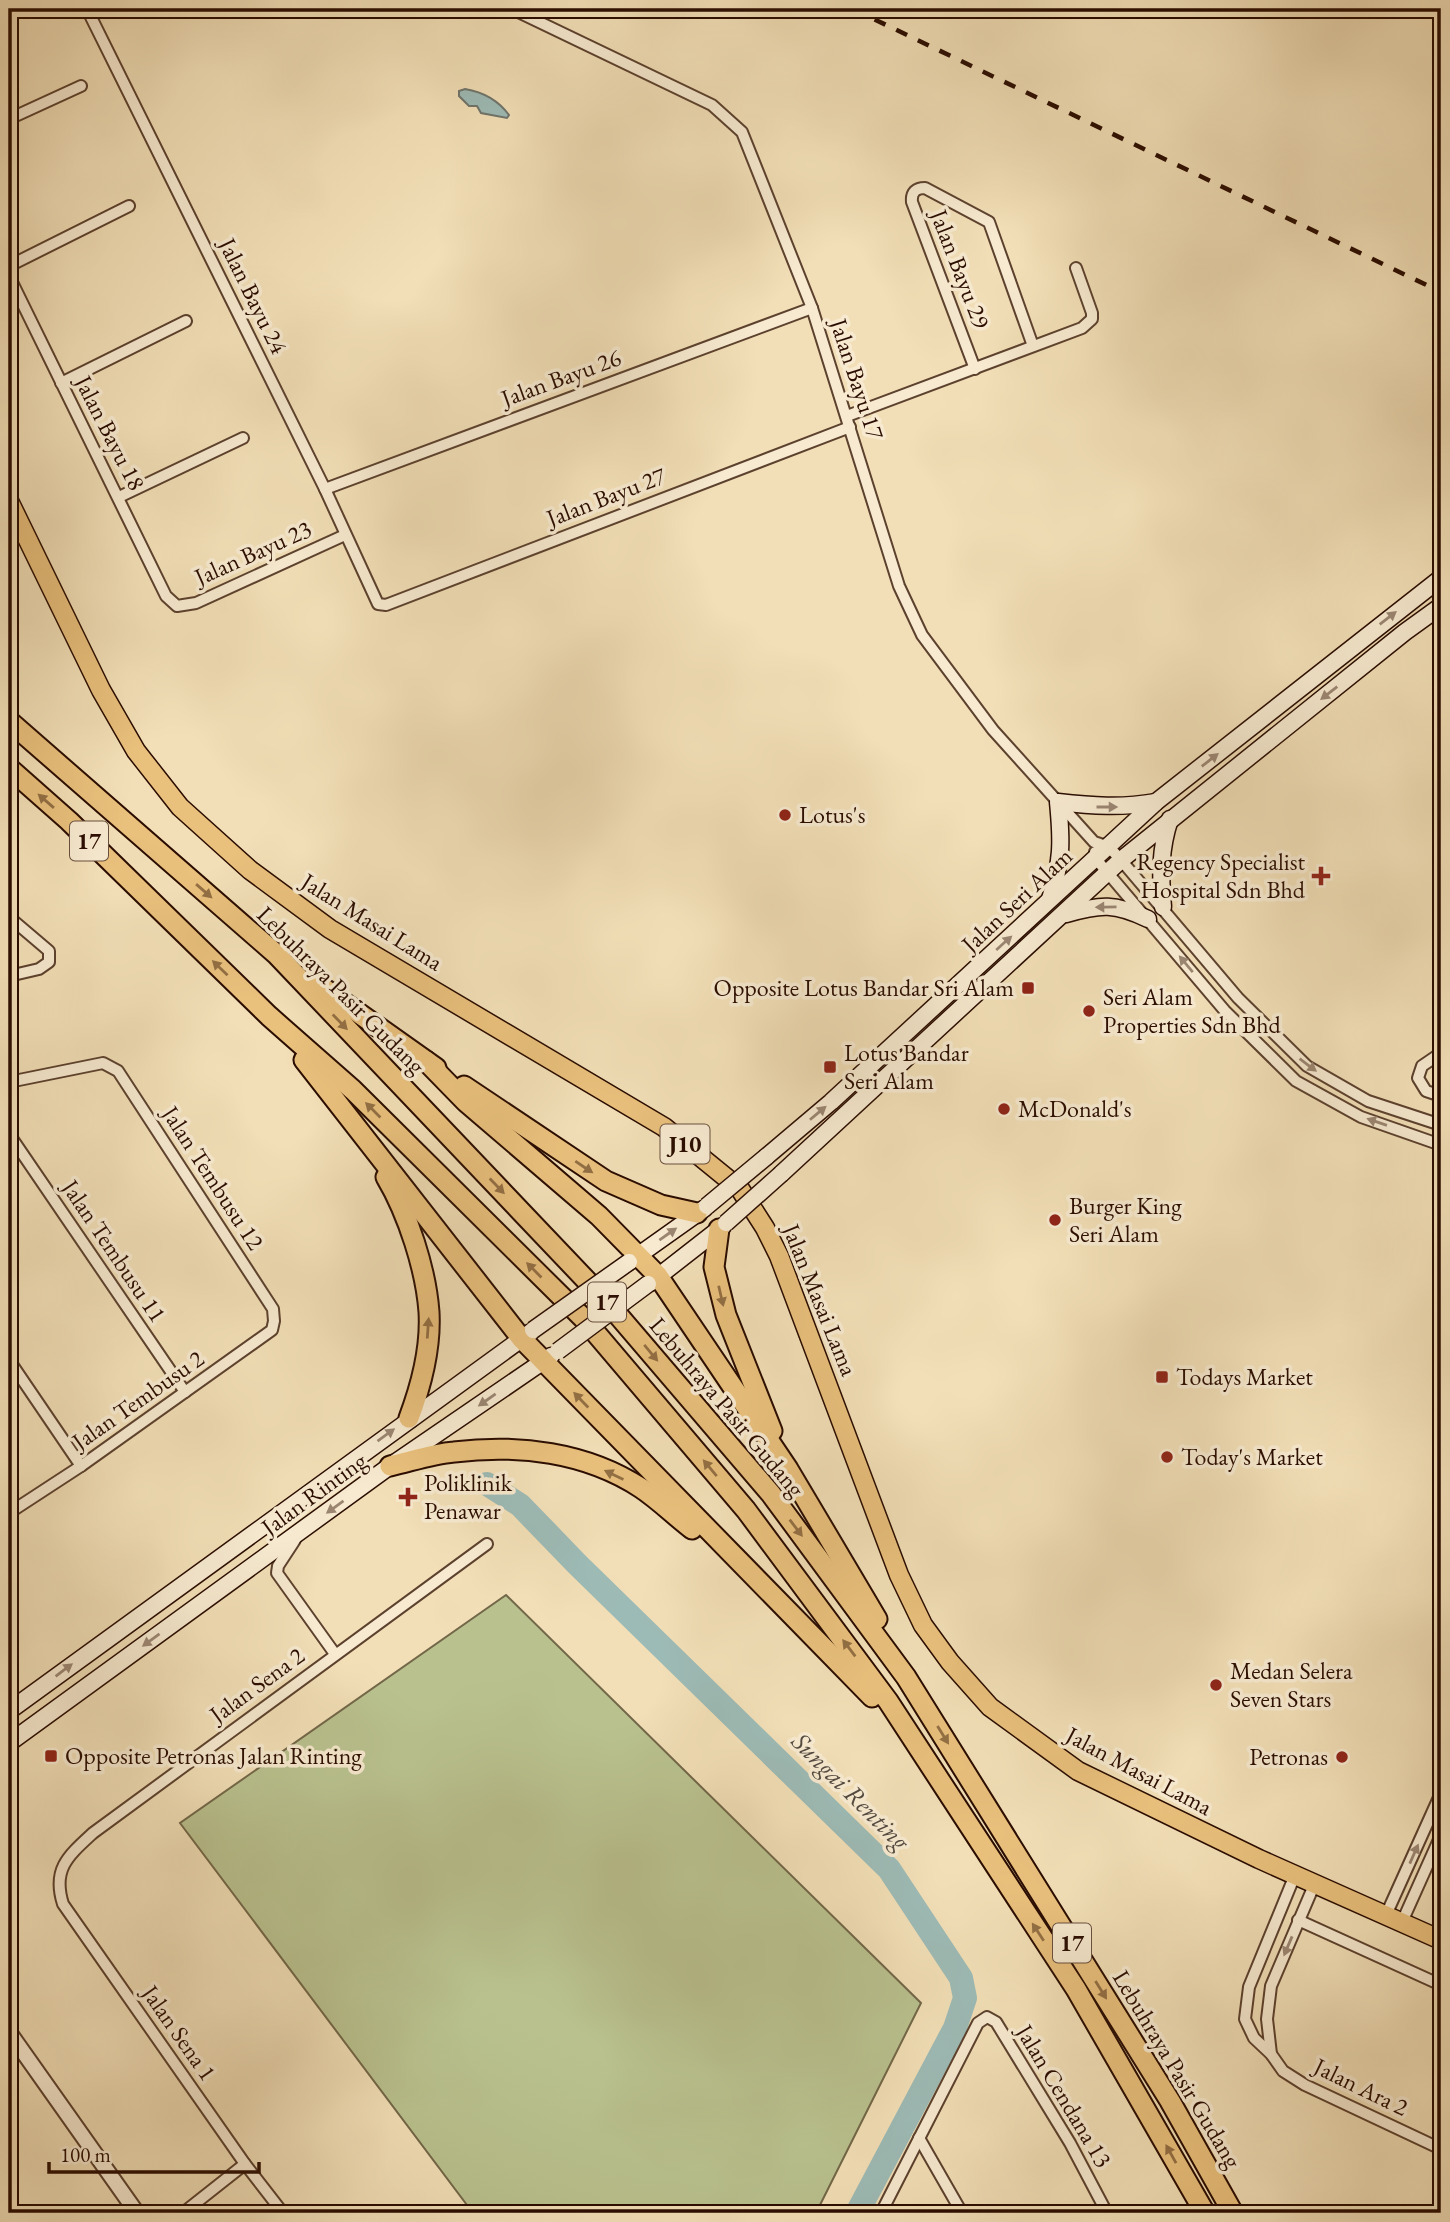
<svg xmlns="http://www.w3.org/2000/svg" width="1450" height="2222" viewBox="0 0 1450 2222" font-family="'EB Garamond',serif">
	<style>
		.green { fill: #b9c28f; stroke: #726748; stroke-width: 2 }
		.water { fill: #9dbbb6; stroke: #6f756d; stroke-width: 2 }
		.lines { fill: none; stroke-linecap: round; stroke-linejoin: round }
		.river { stroke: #9dbbb6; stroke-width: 24 }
		.minor-casing { stroke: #5c412e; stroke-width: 14 }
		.tertiary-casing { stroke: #5c412e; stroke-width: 18 }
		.secondary-casing { stroke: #2a0c00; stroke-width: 19 }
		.primary-casing { stroke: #2a0c00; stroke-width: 21 }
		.trunk-casing { stroke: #2a0c00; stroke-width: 23 }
		.minor { stroke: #f7ead0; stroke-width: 10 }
		.tertiary { stroke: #f7ead0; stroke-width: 14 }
		.secondary { stroke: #f7ead0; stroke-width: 16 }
		.primary { stroke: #e9c07c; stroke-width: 18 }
		.trunk { stroke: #e9c07c; stroke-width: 19 }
		.rail { stroke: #2a0c00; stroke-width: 4.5; stroke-dasharray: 12 12; stroke-linecap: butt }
		.secondary-bridge-casing { stroke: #2a0c00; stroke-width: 19; stroke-linecap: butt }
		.secondary-bridge { stroke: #f7ead0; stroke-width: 16 }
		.oneway { fill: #9b8672 }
		.oneway2 { fill: #936f44 }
		.poi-dot { fill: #8f2418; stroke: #f7ead0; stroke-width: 2.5 }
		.labels { text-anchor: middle; stroke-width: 7; stroke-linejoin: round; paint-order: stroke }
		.shield { fill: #f7ead0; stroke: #684f3e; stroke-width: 2 }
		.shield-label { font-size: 23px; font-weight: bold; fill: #2a0c00 }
		.street-label { font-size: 24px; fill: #2a0c00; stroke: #f7ead0 }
		.poi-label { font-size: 24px; fill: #2a0c00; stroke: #f7ead0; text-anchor: start }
		.water-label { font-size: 26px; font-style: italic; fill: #524940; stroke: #f7ead0 }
	</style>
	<rect width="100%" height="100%" fill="#f2dfb7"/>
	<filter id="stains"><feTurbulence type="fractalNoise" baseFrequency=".00286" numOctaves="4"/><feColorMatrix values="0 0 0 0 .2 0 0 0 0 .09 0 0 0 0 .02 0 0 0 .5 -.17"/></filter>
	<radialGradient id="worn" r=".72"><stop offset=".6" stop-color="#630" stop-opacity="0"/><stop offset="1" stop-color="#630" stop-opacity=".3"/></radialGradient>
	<polygon class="green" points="506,1595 921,2003 816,2213 473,2213 180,1823"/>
	<path class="water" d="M465 89C483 92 498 100 509 115L507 118 481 113 477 106H469L459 96V91Z"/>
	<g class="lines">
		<polyline class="river" points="487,1484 520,1505 577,1564 889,1869 961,1978 965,1998 955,2028 857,2213"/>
		<defs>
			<g id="minor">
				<polyline points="87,9 325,489 378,604 386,605 850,427"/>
				<polyline points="512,9 712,105 742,132 812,308 899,586 922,635 993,730 1094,842 1109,847 1121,860 1238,998 1307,1066 1368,1101 1441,1125"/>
				<polyline points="9,119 81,86"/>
				<polyline points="9,266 129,206"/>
				<polyline points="9,276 166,596 177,606 196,603 345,535"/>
				<path d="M975 369 912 202C911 192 916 188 925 188L989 222 1033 346"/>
				<polyline points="61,383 186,321"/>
				<polyline points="847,416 1082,328 1092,319 1092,313 1076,268"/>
				<polyline points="325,489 812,308"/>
				<polyline points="119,497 243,438"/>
				<polyline points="1095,852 1096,859 1225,1011 1296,1081 1361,1117 1441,1145"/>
				<polyline points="9,917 49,951 49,962 39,969 9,976"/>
				<polyline points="1441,1053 1422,1066 1418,1078 1426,1091 1441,1096"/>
				<polyline points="9,1082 103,1063 118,1071 273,1309 274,1321 272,1330 81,1466 9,1513"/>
				<polyline points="9,1134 185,1392"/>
				<polyline points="9,1360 81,1466"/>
				<polyline points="295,1540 278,1566 277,1573 335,1654"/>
				<polyline points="1295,1875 1249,1987 1245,2019 1254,2038 1271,2054 1283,2071 1305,2085 1441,2149"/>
				<polyline points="1386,1915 1441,1793"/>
				<polyline points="1298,1920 1441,1985"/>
				<polyline points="1402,1922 1441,1835"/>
				<polyline points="1271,2054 1267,2019 1271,1986 1315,1883"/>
				<polyline points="919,2138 962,2213"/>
				<polyline points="183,2213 245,2164"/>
				<path d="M283 2213 245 2164 63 1904C52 1869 68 1856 93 1833L487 1544"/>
				<polyline points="881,2213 978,2023 987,2017 996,2022 1070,2143 1107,2213"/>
			</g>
			<polyline id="tertiary" points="9,2032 137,2213"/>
			<g id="secondary">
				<path d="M1050 899C1062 860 1062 843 1058 802 1092 806 1122 808 1156 802"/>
				<path d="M1163 907C1160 875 1160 849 1170 819"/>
				<path d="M1066 914C1101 904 1115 903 1148 919"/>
				<polyline points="766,1157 831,1102 1156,802 1441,578"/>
				<polyline points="781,1174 1121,860 1405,632 1441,606"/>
				<polyline points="629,1262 705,1208"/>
				<polyline points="650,1283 723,1226"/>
				<polyline points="9,1711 531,1332"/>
				<polyline points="9,1743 390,1466 551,1356"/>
			</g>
			<polyline id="primary" points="9,501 101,690 136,751 180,807 250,870 330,929 664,1127 740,1189 765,1228 779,1256 899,1575 923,1625 950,1662 990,1707 1078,1771 1259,1859 1441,1940"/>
			<g id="trunk">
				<polyline points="9,721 276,954 606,1301 771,1494 906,1677 1170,2101 1233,2213"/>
				<polyline points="9,768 69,821 269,1016 353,1090 583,1318 746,1510 888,1701 1076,1989 1205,2213"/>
				<polyline points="312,980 436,1068"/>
				<polyline points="304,1060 521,1338 872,1697"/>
				<polyline points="426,1061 466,1102 599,1216 658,1276 788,1469 877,1619"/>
				<polyline points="464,1086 606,1181 661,1205 697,1213"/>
				<path d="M386 1177C408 1214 426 1270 429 1312 431 1347 421 1386 409 1418"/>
				<polyline points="719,1229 714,1267 726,1315 772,1431"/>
				<path d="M390 1466C412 1461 432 1454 454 1452 518 1444 586 1452 641 1488 659 1500 675 1516 692 1529"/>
			</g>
		</defs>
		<use href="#minor" class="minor-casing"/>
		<use href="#tertiary" class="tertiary-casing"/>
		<use href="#secondary" class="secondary-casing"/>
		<use href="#primary" class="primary-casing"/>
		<use href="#trunk" class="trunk-casing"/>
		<use href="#minor" class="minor"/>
		<use href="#tertiary" class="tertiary"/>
		<use href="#secondary" class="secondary"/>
		<use href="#primary" class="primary"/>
		<use href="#trunk" class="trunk"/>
		<polyline class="rail" points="853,9 1441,292"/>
		<defs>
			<g id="secondary-bridge">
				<polyline points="707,1206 766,1157"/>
				<polyline points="726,1223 781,1174"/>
				<polyline points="533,1330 629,1262"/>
				<polyline points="558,1351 648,1284"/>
			</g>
		</defs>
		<use href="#secondary-bridge" class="secondary-bridge-casing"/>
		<use href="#secondary-bridge" class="secondary-bridge"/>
	</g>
	<defs><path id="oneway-solid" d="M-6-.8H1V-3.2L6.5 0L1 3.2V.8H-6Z" transform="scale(1.75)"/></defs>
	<g class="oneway">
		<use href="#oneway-solid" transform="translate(1388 618) rotate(-38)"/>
		<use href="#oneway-solid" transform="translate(1329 693) rotate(142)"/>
		<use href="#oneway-solid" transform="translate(1210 760) rotate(-38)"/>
		<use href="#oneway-solid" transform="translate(1107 807)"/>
		<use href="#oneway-solid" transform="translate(1106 907) rotate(179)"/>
		<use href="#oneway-solid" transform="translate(1004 943) rotate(-42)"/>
		<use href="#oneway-solid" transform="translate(1186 964) rotate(-130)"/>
		<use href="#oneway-solid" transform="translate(1308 1065) rotate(37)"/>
		<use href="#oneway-solid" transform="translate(818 1113) rotate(-40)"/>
		<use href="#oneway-solid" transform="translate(1377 1122) rotate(-161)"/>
		<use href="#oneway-solid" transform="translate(668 1234) rotate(-35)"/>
		<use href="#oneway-solid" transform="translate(487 1400) rotate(145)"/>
		<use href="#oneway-solid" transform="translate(386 1435) rotate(-36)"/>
		<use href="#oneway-solid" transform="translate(335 1507) rotate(144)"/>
		<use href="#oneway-solid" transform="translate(151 1640) rotate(144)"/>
		<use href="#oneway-solid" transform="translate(64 1670) rotate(-37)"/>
		<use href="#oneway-solid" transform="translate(1414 1854) rotate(-66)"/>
		<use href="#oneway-solid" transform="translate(1288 1946) rotate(113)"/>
	</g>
	<g class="oneway2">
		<use href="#oneway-solid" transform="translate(46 801) rotate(-139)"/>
		<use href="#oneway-solid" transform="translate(204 891) rotate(41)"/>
		<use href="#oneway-solid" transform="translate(220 968) rotate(-136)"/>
		<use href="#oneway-solid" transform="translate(340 1022) rotate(46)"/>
		<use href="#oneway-solid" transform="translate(373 1110) rotate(-135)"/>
		<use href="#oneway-solid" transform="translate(584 1167) rotate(34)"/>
		<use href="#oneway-solid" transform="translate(497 1186) rotate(46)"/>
		<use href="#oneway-solid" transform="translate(534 1270) rotate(-135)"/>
		<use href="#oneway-solid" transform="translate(721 1296) rotate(77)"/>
		<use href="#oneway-solid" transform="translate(428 1328) rotate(-86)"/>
		<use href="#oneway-solid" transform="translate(651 1353) rotate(50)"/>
		<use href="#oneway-solid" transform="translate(581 1400) rotate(-134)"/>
		<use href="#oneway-solid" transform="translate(710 1468) rotate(-130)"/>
		<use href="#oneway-solid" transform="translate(614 1475) rotate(-154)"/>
		<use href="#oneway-solid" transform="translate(796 1528) rotate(53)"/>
		<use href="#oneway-solid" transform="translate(849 1648) rotate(-127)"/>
		<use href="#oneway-solid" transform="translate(943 1735) rotate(58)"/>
		<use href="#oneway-solid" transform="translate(1038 1932) rotate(-123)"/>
		<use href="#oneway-solid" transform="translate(1101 1990) rotate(58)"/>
		<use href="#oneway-solid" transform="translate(1171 2154) rotate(-119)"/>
	</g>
	<g class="poi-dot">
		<circle cx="785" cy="815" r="7"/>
		<path d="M1317.5 865.5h7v7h7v7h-7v7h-7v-7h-7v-7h7z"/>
		<rect x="1021" y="981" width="14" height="14" rx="3.5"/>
		<circle cx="1089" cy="1011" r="7"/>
		<rect x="823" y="1060" width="14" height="14" rx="3.5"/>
		<circle cx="1004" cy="1109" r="7"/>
		<circle cx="1055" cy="1220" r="7"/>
		<rect x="1155" y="1370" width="14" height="14" rx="3.5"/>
		<circle cx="1167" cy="1457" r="7"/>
		<path d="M404.5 1486.5h7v7h7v7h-7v7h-7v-7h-7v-7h7z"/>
		<circle cx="1216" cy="1685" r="7"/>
		<rect x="44" y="1749" width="14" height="14" rx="3.5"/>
		<circle cx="1342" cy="1757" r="7"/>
	</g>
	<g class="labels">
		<g class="shield">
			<rect x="70" y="821.5" width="38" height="39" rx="5"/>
			<rect x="660.5" y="1124.5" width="49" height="39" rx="5"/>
			<rect x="588" y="1282.5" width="38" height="39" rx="5"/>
			<rect x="1053" y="1923.5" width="38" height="39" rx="5"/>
		</g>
		<g class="shield-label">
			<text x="89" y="849">17</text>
			<text x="685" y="1152">J10</text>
			<text x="607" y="1310">17</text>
			<text x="1072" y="1951">17</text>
		</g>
		<g class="street-label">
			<text transform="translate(960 269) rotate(69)" y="8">Jalan Bayu 29</text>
			<text transform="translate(253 296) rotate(64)" y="8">Jalan Bayu 24</text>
			<text transform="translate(561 378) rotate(-20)" y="8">Jalan Bayu 26</text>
			<text transform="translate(857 379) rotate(72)" y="8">Jalan Bayu 17</text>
			<text transform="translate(110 433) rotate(63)" y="8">Jalan Bayu 18</text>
			<text transform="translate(606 497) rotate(-21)" y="8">Jalan Bayu 27</text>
			<text transform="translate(253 553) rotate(-24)" y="8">Jalan Bayu 23</text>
			<text transform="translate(1017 900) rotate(-43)" y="8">Jalan Seri Alam</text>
			<text transform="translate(372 922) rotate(32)" y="8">Jalan Masai Lama</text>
			<text transform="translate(341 990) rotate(45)" y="8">Lebuhraya Pasir Gudang</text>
			<text transform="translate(213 1178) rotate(57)" y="8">Jalan Tembusu 12</text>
			<text transform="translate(114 1251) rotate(56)" y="8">Jalan Tembusu 11</text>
			<text transform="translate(820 1300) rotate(68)" y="8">Jalan Masai Lama</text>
			<text transform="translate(138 1400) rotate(-35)" y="8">Jalan Tembusu 2</text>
			<text transform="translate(727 1407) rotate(50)" y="8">Lebuhraya Pasir Gudang</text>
			<text transform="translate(314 1494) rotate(-36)" y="8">Jalan Rinting</text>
			<text transform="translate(257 1685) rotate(-36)" y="8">Jalan Sena 2</text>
			<text transform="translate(1139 1771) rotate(28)" y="8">Jalan Masai Lama</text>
			<text transform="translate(179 2033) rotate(55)" y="8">Jalan Sena 1</text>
			<text transform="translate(1177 2069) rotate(59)" y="8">Lebuhraya Pasir Gudang</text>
			<text transform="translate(1361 2087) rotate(26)" y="8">Jalan Ara 2</text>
			<text transform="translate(1064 2096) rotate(59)" y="8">Jalan Cendana 13</text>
		</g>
		<g class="poi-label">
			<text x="799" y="823">Lotus's</text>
			<text x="1305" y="870" text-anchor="end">Regency Specialist<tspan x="1305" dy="28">Hospital Sdn Bhd</tspan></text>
			<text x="1014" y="996" text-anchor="end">Opposite Lotus Bandar Sri Alam</text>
			<text x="1103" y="1005">Seri Alam<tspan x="1103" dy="28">Properties Sdn Bhd</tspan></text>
			<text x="844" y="1061">Lotus Bandar<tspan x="844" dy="28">Seri Alam</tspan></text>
			<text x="1018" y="1117">McDonald's</text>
			<text x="1069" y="1214">Burger King<tspan x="1069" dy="28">Seri Alam</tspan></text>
			<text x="1176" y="1385">Todays Market</text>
			<text x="1181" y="1465">Today's Market</text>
			<text x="424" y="1491">Poliklinik<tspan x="424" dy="28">Penawar</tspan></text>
			<text x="1230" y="1679">Medan Selera<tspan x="1230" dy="28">Seven Stars</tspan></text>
			<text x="65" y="1764">Opposite Petronas Jalan Rinting</text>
			<text x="1328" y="1765" text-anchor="end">Petronas</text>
		</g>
		<g class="water-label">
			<text transform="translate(851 1791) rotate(45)" y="9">Sungai Renting</text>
		</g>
	</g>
	<rect width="1450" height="2222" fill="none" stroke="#f2dfb7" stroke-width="35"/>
	<rect x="10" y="10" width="1429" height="2201" fill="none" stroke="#2a0c00" stroke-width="3.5"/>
	<rect x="18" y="18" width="1415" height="2187" fill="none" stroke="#2a0c00" stroke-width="2"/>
	<path d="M49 2162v10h210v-10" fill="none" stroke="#2a0c00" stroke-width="3.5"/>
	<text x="60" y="2162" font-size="21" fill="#2a0c00" stroke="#f7ead0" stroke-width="5" paint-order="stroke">100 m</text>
	<rect width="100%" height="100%" filter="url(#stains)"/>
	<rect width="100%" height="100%" fill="url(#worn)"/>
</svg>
